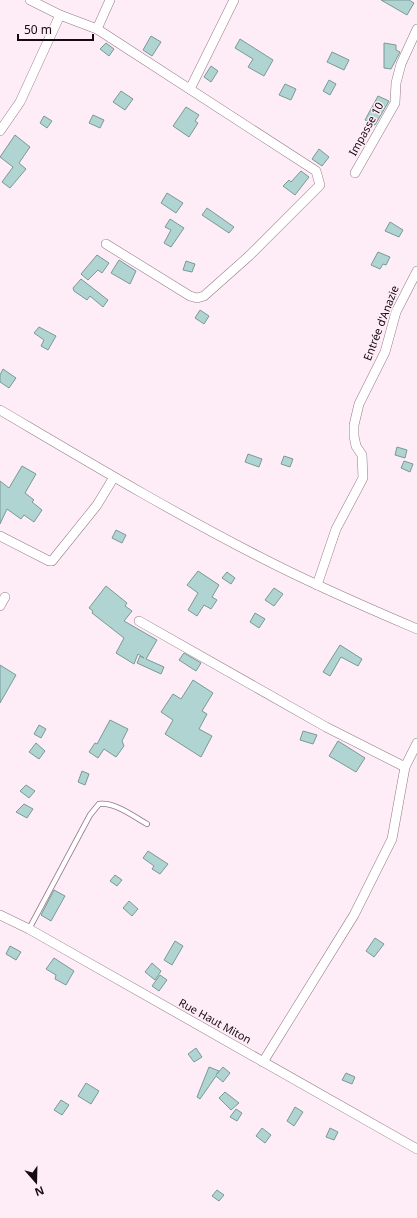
<svg xmlns="http://www.w3.org/2000/svg" width="417" height="1218" viewBox="0 0 417 1218" font-family="'Noto Sans',sans-serif">
	<style>
		.building { fill: #b0d4d2; stroke: #789a98 }
		.lines { fill: none; stroke-linecap: round; stroke-linejoin: round }
		.service-casing { stroke: #947988; stroke-width: 6 }
		.minor-casing { stroke: #947988; stroke-width: 10 }
		.service { stroke: #fff; stroke-width: 4.5 }
		.minor { stroke: #fff; stroke-width: 9 }
		.labels { text-anchor: middle; stroke-width: 3; stroke-linejoin: round; paint-order: stroke }
		.street-label { font-size: 11px; fill: #150b10; stroke: #feecf6 }
	</style>
	<rect width="100%" height="100%" fill="#feecf6"/>
	<g class="building">
		<polygon points="381,0 409,0 414,3 407,15"/>
		<polygon points="151,36 161,42 152,56 143,50"/>
		<polygon points="240,39 273,60 264,76 248,67 253,59 235,48"/>
		<polygon points="106,43 114,49 109,56 100,49"/>
		<polygon points="384,43 396,45 396,50 400,52 391,69 384,68"/>
		<polygon points="332,52 349,60 344,70 327,62"/>
		<polygon points="211,66 218,71 211,82 204,77"/>
		<polygon points="329,80 336,84 330,95 323,91"/>
		<polygon points="285,84 296,89 291,100 279,95"/>
		<polygon points="121,91 133,99 125,110 113,102"/>
		<polygon points="378,96 389,101 375,125 365,120"/>
		<polygon points="186,107 199,115 195,121 198,123 189,137 173,126"/>
		<polygon points="93,115 104,120 100,128 89,123"/>
		<polygon points="44,116 52,121 47,128 40,123"/>
		<polygon points="15,135 30,147 19,163 26,169 10,188 2,182 13,167 0,157"/>
		<polygon points="319,149 329,157 322,166 312,159"/>
		<polygon points="301,171 309,177 295,195 283,186 289,180 291,182"/>
		<polygon points="167,193 183,203 176,213 161,203"/>
		<polygon points="207,208 234,227 229,233 202,215"/>
		<polygon points="170,219 184,228 171,247 164,243 171,230 165,227"/>
		<polygon points="390,222 403,230 399,237 385,231"/>
		<polygon points="378,252 390,257 386,265 383,264 380,269 371,265"/>
		<polygon points="97,255 109,263 102,273 98,270 88,280 81,274"/>
		<polygon points="119,260 136,271 130,284 111,273"/>
		<polygon points="186,261 195,264 192,272 183,270"/>
		<polygon points="81,279 108,300 103,307 90,296 87,300 74,291 73,288"/>
		<polygon points="200,310 209,316 204,324 195,318"/>
		<polygon points="39,327 56,336 48,350 41,346 44,340 34,333"/>
		<polygon points="3,369 16,378 9,388 0,382 0,375"/>
		<polygon points="397,447 407,450 405,458 395,455"/>
		<polygon points="248,454 262,459 259,467 245,462"/>
		<polygon points="284,456 293,459 290,467 281,464"/>
		<polygon points="404,461 413,464 410,472 401,468"/>
		<polygon points="22,466 36,474 25,493 34,500 32,502 42,510 34,522 24,515 21,519 7,509 0,524 0,481 9,488"/>
		<polygon points="116,530 126,535 122,543 112,538"/>
		<polygon points="198,571 219,585 212,597 217,600 211,609 204,605 197,616 188,610 198,593 187,585"/>
		<polygon points="227,572 235,578 231,584 222,578"/>
		<polygon points="106,586 127,603 125,606 132,611 124,621 157,640 146,659 164,667 161,674 137,663 140,656 144,658 138,654 134,664 116,653 124,638 92,613 93,611 89,608"/>
		<polygon points="274,588 283,594 274,606 265,600"/>
		<polygon points="255,613 265,619 259,628 250,622"/>
		<polygon points="340,645 362,659 358,666 341,657 330,676 323,672"/>
		<polygon points="184,653 201,663 196,671 179,660"/>
		<polygon points="0,665 16,675 0,703"/>
		<polygon points="193,680 213,693 202,711 207,714 199,729 212,736 201,757 165,734 173,720 161,712 173,694 181,699"/>
		<polygon points="110,720 128,729 122,741 124,746 116,757 104,749 98,758 89,752 95,743 97,744"/>
		<polygon points="39,725 46,729 41,738 34,734"/>
		<polygon points="303,731 317,735 313,744 300,740"/>
		<polygon points="338,741 365,758 356,772 329,756"/>
		<polygon points="36,743 45,751 39,759 29,752"/>
		<polygon points="82,771 89,774 85,785 78,782"/>
		<polygon points="26,785 35,791 29,798 20,791"/>
		<polygon points="24,804 33,809 27,818 16,812"/>
		<polygon points="148,851 168,864 160,874 152,869 154,866 143,858"/>
		<polygon points="115,875 122,880 117,886 110,881"/>
		<polygon points="54,890 65,896 51,921 41,915"/>
		<polygon points="129,901 138,909 132,916 123,908"/>
		<polygon points="375,938 384,944 374,957 366,951"/>
		<polygon points="175,941 183,946 172,965 164,960"/>
		<polygon points="10,946 21,952 16,960 6,954"/>
		<polygon points="54,958 74,971 66,985 55,979 56,975 46,969"/>
		<polygon points="152,963 161,971 155,980 145,972"/>
		<polygon points="160,975 167,980 159,991 152,986"/>
		<polygon points="196,1048 202,1057 194,1062 188,1054"/>
		<polygon points="209,1067 219,1071 216,1075 223,1067 230,1073 223,1082 216,1076 200,1099 197,1097"/>
		<polygon points="346,1073 355,1077 352,1084 342,1080"/>
		<polygon points="86,1083 99,1091 91,1104 78,1096"/>
		<polygon points="225,1092 239,1103 231,1110 219,1098"/>
		<polygon points="61,1100 69,1105 62,1115 54,1110"/>
		<polygon points="295,1107 303,1112 294,1126 287,1121"/>
		<polygon points="236,1109 242,1113 237,1121 230,1117"/>
		<polygon points="262,1128 271,1135 265,1143 256,1136"/>
		<polygon points="330,1128 338,1132 334,1140 326,1137"/>
		<polygon points="217,1190 224,1195 219,1201 212,1196"/>
	</g>
	<g class="lines">
		<defs>
			<path id="service" d="M29 929 90 815 99 804C115 802 133 816 147 824"/>
			<g id="minor">
				<polyline points="30,0 60,15 97,29"/>
				<polyline points="190,89 234,0"/>
				<polyline points="0,131 20,102 60,15"/>
				<polyline points="355,173 395,103 396,83 401,64 417,29"/>
				<polyline points="106,244 190,296 197,298 204,296 249,256 320,185 316,171 97,29 110,0"/>
				<path d="M0 410C85 460 170 511 258 556 310 583 363 606 417 629"/>
				<polyline points="0,536 49,561 52,561 97,505 114,477"/>
				<polyline points="317,585 336,529 363,478 362,455 356,446 354,436 354,425 359,404 385,352 396,312 417,271"/>
				<polyline points="0,606 5,597"/>
				<polyline points="139,621 326,727 405,767"/>
				<polyline points="0,915 29,929 417,1149"/>
				<polyline points="263,1062 354,915 392,839 405,767 417,743"/>
			</g>
		</defs>
		<use href="#service" class="service-casing"/>
		<use href="#minor" class="minor-casing"/>
		<use href="#service" class="service"/>
		<use href="#minor" class="minor"/>
	</g>
	<g class="labels">
		<g class="street-label">
			<text transform="translate(366 129) rotate(-61)" y="4">Impasse 10</text>
			<text transform="translate(381 323) rotate(-69)" y="4">Entrée d'Anazie</text>
			<text transform="translate(215 1021) rotate(29)" y="4">Rue Haut Miton</text>
		</g>
	</g>
	<g transform="translate(36 1182) rotate(160)" stroke="#feecf6" stroke-width="3" paint-order="stroke">
	<path d="M0-3L7 15L0 10L-7 15Z" fill="#150b10"/>
	<text y="-6" font-size="11" font-weight="bold" text-anchor="middle" fill="#150b10">N</text>
	</g>
	<path d="M18 34v6h75v-6" fill="none" stroke="#150b10" stroke-width="2"/>
	<text x="24" y="34" font-size="12" fill="#150b10" stroke="#feecf6" stroke-width="3" paint-order="stroke">50 m</text>
</svg>
